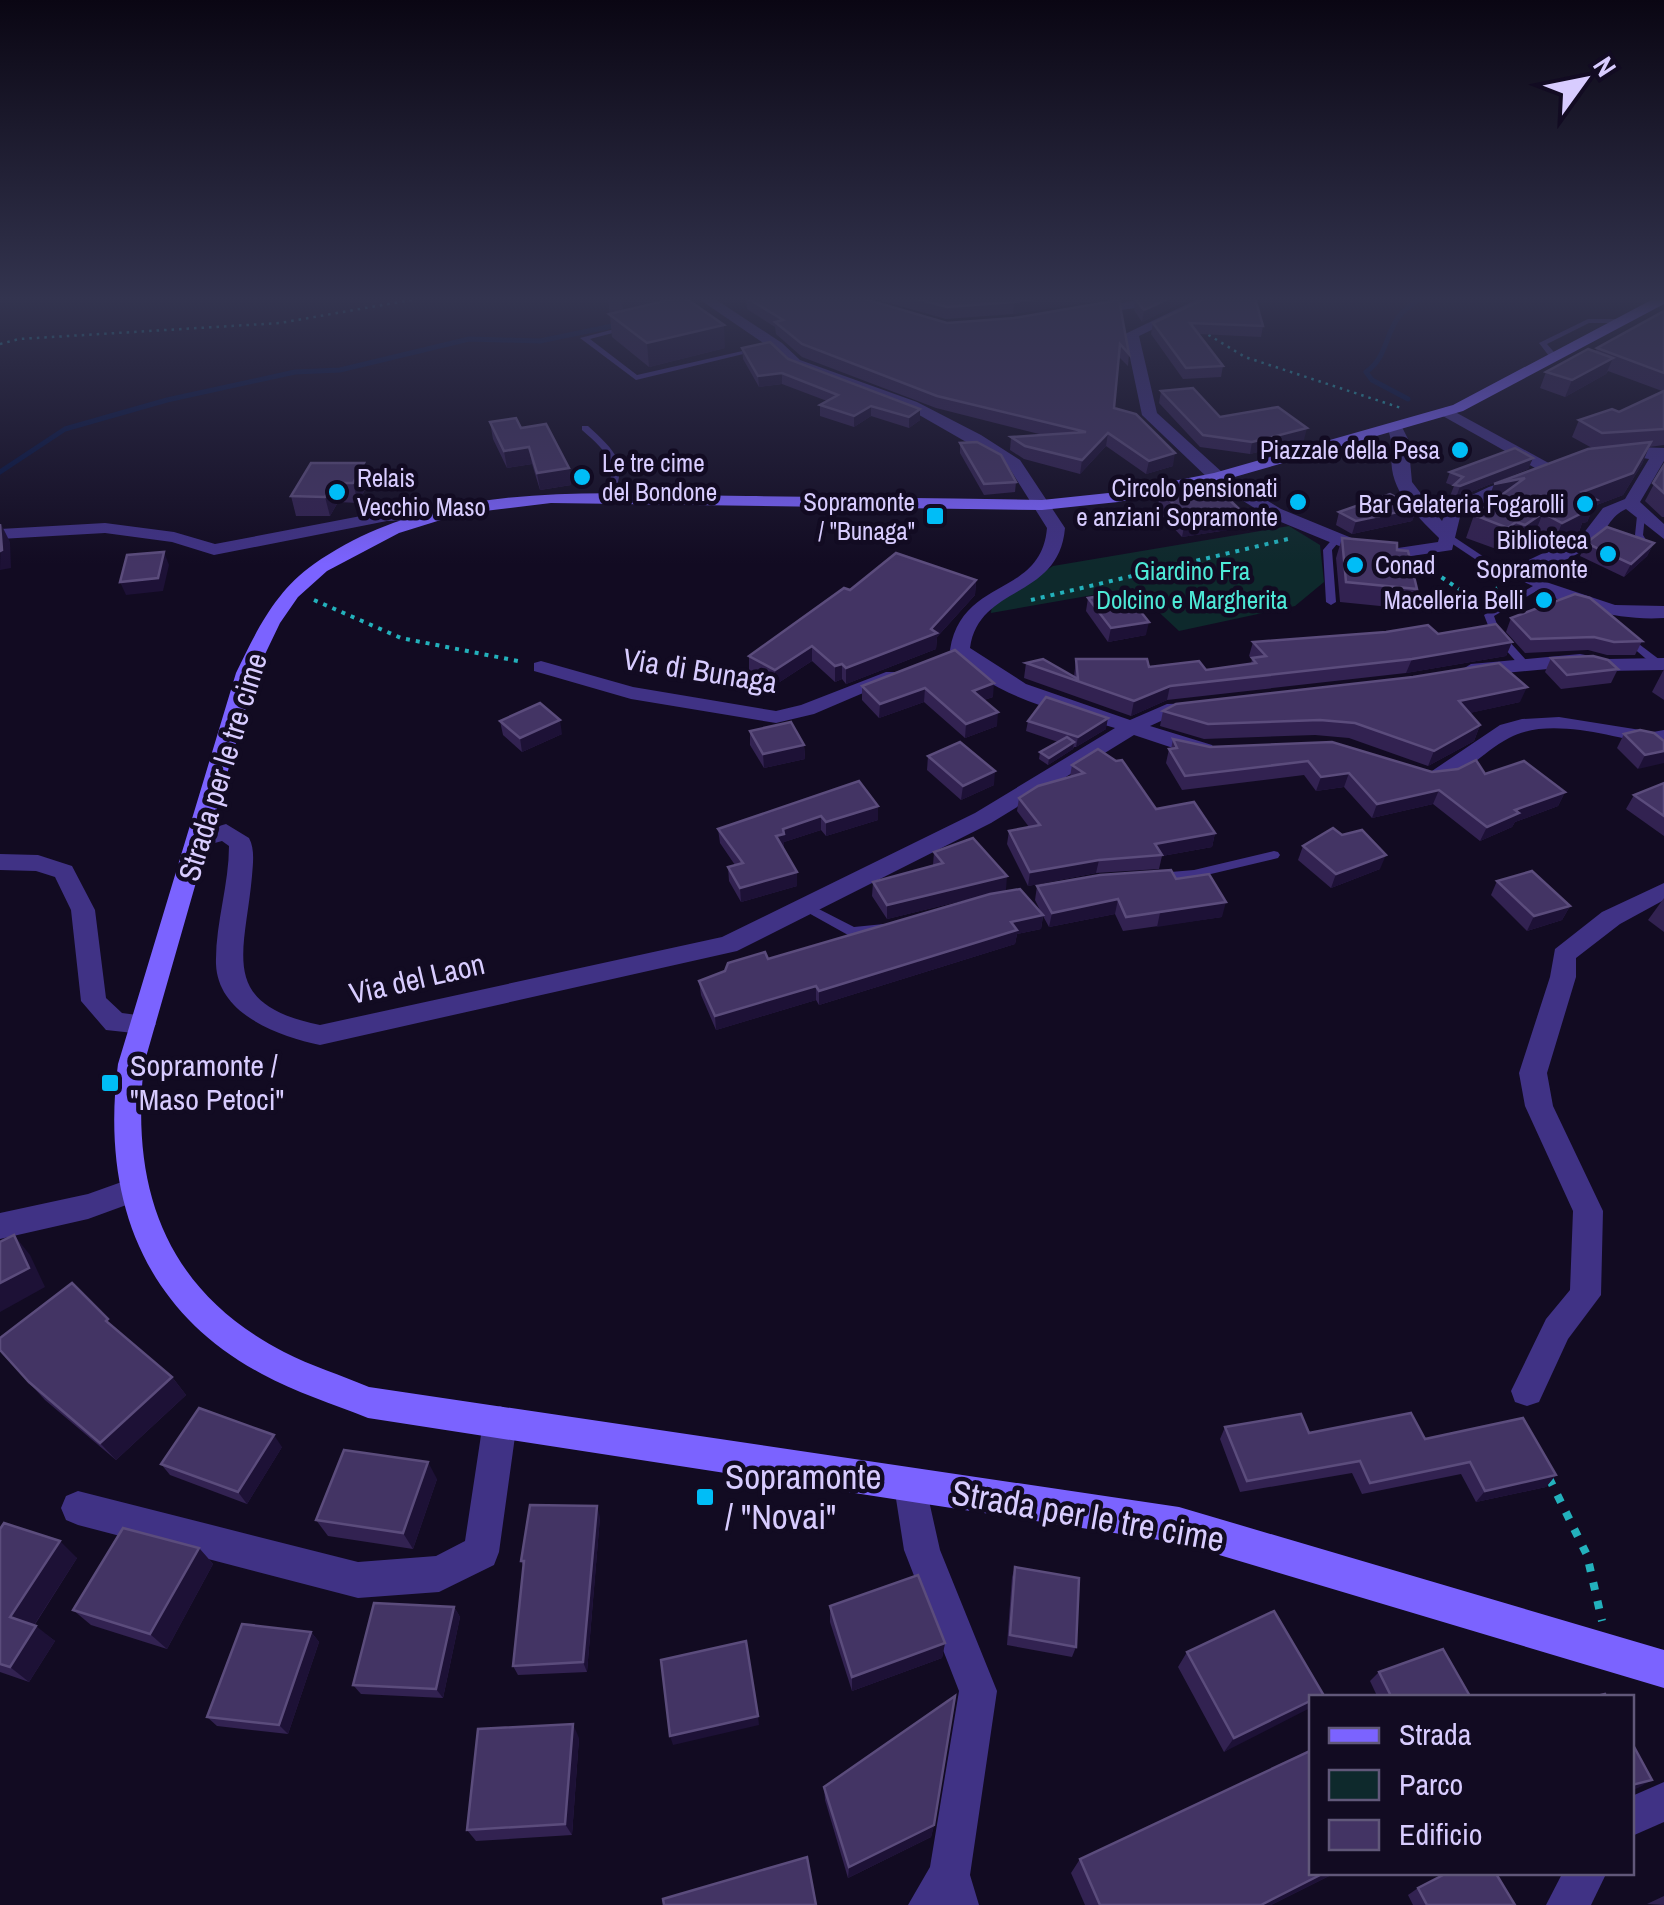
<svg xmlns="http://www.w3.org/2000/svg" width="1664" height="1905" viewBox="0 0 1664 1905" font-family="'Archivo Narrow',sans-serif">
	<style>
		.green { fill: #0e292c }
		.lines { fill: none; stroke-linecap: round; stroke-linejoin: round }
		.stream { stroke: #051341; stroke-width: 5 }
		.path-far2 { stroke: #23b1bc; stroke-width: 2.5; stroke-dasharray: 2.5 5; stroke-linecap: butt }
		.path-far1 { stroke: #23b1bc; stroke-width: 4; stroke-dasharray: 4 6; stroke-linecap: butt }
		.path { stroke: #23b1bc; stroke-width: 8; stroke-dasharray: 8 11; stroke-linecap: butt }
		.lane { fill: #403285; fill-rule: evenodd }
		.street { fill: #403285; fill-rule: evenodd }
		.secondary { fill: #7b63ff; fill-rule: evenodd }
		.wall { fill: #322251 }
		.shaded-wall { fill: #1d1136 }
		.building { fill: #433464; stroke: #5b4c7c; stroke-width: 2.5 }
		.poi-dot { fill: #00bdf7; stroke: #120b22; stroke-width: 4 }
		.labels { text-anchor: middle; stroke-width: 9; stroke-linejoin: round; paint-order: stroke }
		.far-poi-label { font-size: 25px; fill: #d8ccff; stroke: #120b22; text-anchor: end }
		.far-park-label { font-size: 25px; fill: #4dead7; stroke: #120b22 }
		.street-label { font-size: 30px; fill: #d8ccff; stroke: #120b22 }
		.poi-label { font-size: 30px; fill: #d8ccff; stroke: #120b22; text-anchor: start }
		.near-poi-label { font-size: 35px; fill: #d8ccff; stroke: #120b22; text-anchor: start }
		.near-street-label { font-size: 35px; fill: #d8ccff; stroke: #120b22 }
	</style>
	<rect width="100%" height="100%" fill="#120b22"/>
	<polygon class="green" points="1289,526 1320,545 1324,582 1295,606 1179,631 1133,588 991,613 992,604 1053,566"/>
	<g class="lines">
		<g class="stream">
			<path d="M1408 399 1372 380 1366 372C1395 352 1379 318 1425 297"/>
			<polyline points="0,472 65,429 167,400 295,372 340,370 469,339 540,341 617,325"/>
		</g>
		<g class="path-far2">
			<polyline points="1202,331 1245,357 1401,408"/>
			<polyline points="0,344 19,339 280,323 428,297"/>
		</g>
		<g class="path-far1">
			<polyline points="1425,566 1481,604"/>
			<polyline points="1475,597 1501,587"/>
			<polyline points="314,600 401,638 523,662"/>
			<polyline points="1031,600 1288,539"/>
		</g>
		<polyline class="path" points="1549,1478 1587,1555 1602,1621"/>
		<g class="lane">
			<polygon points="1588,319 1624,319 1627,321 1624,323 1589,323 1547,344 1559,358 1558,360 1552,360 1539,343"/>
			<polygon points="626,326 629,328 628,329 590,339 637,375 760,347 764,349 636,380 580,338"/>
			<path d="M582 426H588C615 451 630 463 611 500L604 498C620 463 608 453 582 430Z"/>
			<polygon points="1641,513 1645,516 1643,535 1651,548 1647,551 1644,550 1635,535 1637,516"/>
			<polygon points="1338,535 1342,538 1332,550 1336,602 1331,605 1326,602 1323,550 1335,536"/>
			<polygon points="1445,535 1451,535 1484,557 1545,586 1494,616 1499,630 1527,661 1527,665 1519,665 1491,633 1484,615 1533,586 1478,561 1445,539"/>
			<polygon points="1627,635 1660,660 1660,664 1652,664 1624,640 1624,636"/>
			<polygon points="1274,851 1278,852 1280,855 1278,858 1194,878 1159,881 1153,877 1159,873 1194,870"/>
			<polygon points="809,904 854,927 884,924 890,928 884,932 852,936 848,935 805,911 803,908"/>
		</g>
		<g class="street">
			<path d="M696 297H712L782 343 800 360 917 402 981 435 1020 460 1065 528C1059 600 979 584 970 648L1026 684 1130 720 1167 704 1200 703 1203 707 1200 711 1172 716 1150 726 1212 745 1215 750 1204 757 1194 755 1134 735 991 823 737 951 320 1045C279 1036 218 1015 216 964 215 925 229 885 229 846L222 841 200 847 192 844 189 839 192 834 226 824 249 838C255 849 253 863 252 876 245 954 217 1004 320 1025L722 937 975 813 1115 728C1059 711 990 697 950 650 962 576 1041 598 1047 528L1008 466 907 408 790 366 772 349Z"/>
			<path d="M1202 297H1220L1139 336 1157 413 1223 473 1281 509 1359 541 1398 548 1438 542 1439 538C1420 519 1396 497 1392 469 1390 454 1394 442 1387 428L1395 423 1401 425 1408 439 1412 482 1442 521C1448 502 1513 471 1528 482L1468 510 1460 517 1452 550 1398 558 1349 550 1269 517 1211 481 1142 415 1125 334Z"/>
			<polygon points="1137,300 1142,301 1142,307 1087,315 1080,311"/>
			<polygon points="1446,407 1556,467 1558,470 1544,473 1441,415 1438,412"/>
			<path d="M1637 447 1664 448V461L1640 502 1664 524V539L1626 509C1610 516 1607 531 1594 543 1581 555 1524 581 1508 578V570L1583 534 1603 508 1625 499 1649 459 1637 457 1616 462 1608 457Z"/>
			<polygon points="436,510 445,515 442,519 387,521 214,555 172,542 105,533 0,539 0,529 105,523 174,532 215,544 387,511"/>
			<path d="M1540 580 1615 605 1664 606V618C1617 621 1577 607 1533 590V582Z"/>
			<polygon points="1580,654 1606,659 1664,658 1664,670 1606,671 1580,666 1471,676 1461,670 1471,664"/>
			<polygon points="541,661 633,687 776,711 801,705 886,672 900,672 903,676 814,714 776,723 631,699 534,671 534,663"/>
			<path d="M1559 717 1653 732 1664 730V743L1654 745C1613 737 1549 716 1509 738 1482 752 1468 774 1437 782L1426 775 1500 725 1522 719Z"/>
			<polygon points="0,854 38,855 72,866 95,910 106,998 122,1013 152,1017 156,1024 152,1031 143,1034 106,1030 81,1001 71,910 55,877 36,871 0,870"/>
			<polygon points="1664,883 1664,900 1620,924 1576,958 1576,977 1547,1073 1553,1106 1603,1211 1601,1295 1568,1339 1539,1402 1527,1406 1515,1402 1511,1391 1546,1319 1570,1290 1573,1211 1525,1106 1519,1073 1550,977 1555,949 1602,912"/>
			<polygon points="130,1179 140,1182 145,1191 140,1200 88,1219 0,1239 0,1213 88,1194"/>
			<polygon points="500,1406 512,1411 517,1422 499,1552 494,1565 439,1592 358,1598 78,1525 66,1520 61,1508 66,1496 78,1491 358,1562 436,1556 465,1541 483,1422 488,1411"/>
			<polygon points="911,1469 923,1474 940,1550 997,1691 970,1875 979,1905 908,1905 930,1867 959,1691 904,1550 894,1486 899,1474"/>
			<polygon points="1664,1782 1664,1822 1632,1836 1632,1796"/>
			<polygon points="1563,1872 1607,1872 1591,1905 1546,1905"/>
		</g>
		<path class="secondary" d="M1657 297H1664V304L1463 411 1217 482 1118 502 1042 510 551 503 460 514 399 533 327 571 298 597 280 623 256 673 144 1064C130 1190 166 1291 284 1352 311 1366 341 1375 369 1387L1179 1507 1664 1650V1688L1179 1543 368 1418C333 1404 295 1392 262 1374 140 1309 101 1194 118 1064L236 673C256 632 275 591 314 564 440 476 602 494 747 496 845 497 944 498 1042 500L1118 492 1214 473 1453 405Z"/>
	</g>
	<g class="wall">
		<polygon points="608,297 672,297 672,299 725,348 649,367 612,337"/>
		<polygon points="746,297 947,323 1014,318 1119,300 1129,354 1128,366 1119,357 1114,408 1173,466 1146,474 1106,446 1080,474 1024,459 1010,450 1011,437 1043,435 936,408 802,357 776,334 775,327 747,309"/>
		<polygon points="868,297 1115,297 1013,314 946,319"/>
		<polygon points="1193,297 1142,322 1134,310 1135,299"/>
		<polygon points="1208,297 1263,326 1261,337 1199,334 1223,366 1221,377 1183,379 1151,334 1153,323"/>
		<polygon points="1664,311 1664,445 1649,447 1642,464 1623,495 1594,506 1587,522 1582,523 1579,532 1553,545 1534,535 1516,547 1507,544 1499,550 1466,538 1474,515 1592,448 1572,437 1579,420 1619,412 1662,391 1608,371 1606,374 1565,397 1540,388 1546,372 1595,352 1597,348"/>
		<polygon points="742,348 788,359 920,420 909,428 871,416 854,427 820,416 820,405 827,401 782,384 759,387 743,359"/>
		<polygon points="1161,391 1220,417 1304,440 1250,454 1200,447 1159,403"/>
		<polygon points="490,422 521,428 569,468 571,485 540,490 532,464 507,468 493,439"/>
		<polygon points="960,443 1016,482 1015,492 984,495 960,453"/>
		<polygon points="1533,458 1528,469 1456,498 1450,496 1454,486 1446,483 1450,472"/>
		<polygon points="311,463 369,482 358,503 338,502 330,516 296,516 291,496"/>
		<polygon points="1664,465 1664,517 1662,517 1645,501"/>
		<polygon points="1161,491 1234,529 1182,537 1157,510"/>
		<polygon points="1417,508 1412,521 1352,534 1336,525 1339,512"/>
		<polygon points="1342,538 1397,550 1417,589 1410,609 1340,602 1336,558"/>
		<polygon points="1586,543 1654,543 1647,556 1624,577 1580,556"/>
		<polygon points="976,580 975,595 937,637 936,649 846,684 842,679 835,682 812,661 775,685 749,672 749,656 850,590"/>
		<polygon points="1088,598 1146,635 1108,642 1086,611"/>
		<polygon points="1511,618 1642,641 1635,655 1607,655 1588,650 1525,653 1506,632"/>
		<polygon points="1438,634 1512,642 1506,656 1406,673 1167,700 1131,716 1024,678 1026,663 1074,677 1076,659 1149,667 1206,670 1251,664 1252,659 1249,656 1253,642"/>
		<polygon points="955,650 993,697 984,700 997,726 965,738 924,702 879,718 862,700 862,686"/>
		<polygon points="1551,658 1618,669 1611,683 1561,689 1545,672"/>
		<polygon points="1664,669 1664,700 1652,692"/>
		<polygon points="1520,702 1469,713 1480,725 1474,741 1428,766 1349,738 1315,735 1204,739 1160,726 1163,711"/>
		<polygon points="500,721 562,734 522,752 503,735"/>
		<polygon points="1028,721 1106,729 1076,747 1074,747 1073,749 1048,765 1039,759 1040,752 1058,742 1026,731"/>
		<polygon points="750,731 804,745 805,759 764,768 750,745"/>
		<polygon points="1624,734 1664,741 1638,769 1617,748"/>
		<polygon points="1173,739 1210,747 1432,772 1485,774 1565,792 1558,806 1515,822 1512,827 1480,841 1433,804 1372,818 1344,787 1316,791 1304,775 1182,790 1166,763 1169,749 1171,749"/>
		<polygon points="928,756 994,785 961,800 927,770"/>
		<polygon points="1072,765 1156,809 1215,833 1212,847 1162,856 1159,869 1096,873 1028,886 1007,844 1009,831 1029,827 1017,811 1019,798 1070,777"/>
		<polygon points="859,781 878,820 826,836 821,830 784,842 784,848 783,848 797,872 797,886 741,902 729,881 728,867 735,865 720,843 718,829"/>
		<polygon points="1664,783 1664,836 1626,809 1634,795"/>
		<polygon points="1303,846 1380,869 1331,888 1298,860"/>
		<polygon points="934,852 1006,890 887,919 872,896 873,882 933,865"/>
		<polygon points="1176,879 1222,917 1123,931 1115,914 1049,927 1043,916 1041,929 1017,934 1015,944 819,1005 816,1000 716,1030 701,995 699,981 768,959 1042,914 1035,900 1037,886"/>
		<polygon points="1497,881 1570,906 1562,920 1527,931 1491,895"/>
		<polygon points="1664,898 1664,932 1648,920"/>
		<polygon points="117,1331 172,1377 186,1395 116,1460 45,1400 0,1351"/>
		<polygon points="1225,1427 1425,1439 1556,1475 1546,1487 1476,1502 1461,1474 1362,1494 1352,1473 1240,1492 1220,1439"/>
		<polygon points="282,1447 247,1504 170,1475 161,1464"/>
		<polygon points="437,1479 413,1549 328,1536 316,1520"/>
		<polygon points="600,1517 587,1672 518,1675 513,1666 524,1568 521,1561"/>
		<polygon points="0,1529 77,1558 34,1626 55,1641 29,1682 0,1672"/>
		<polygon points="199,1548 213,1564 167,1649 91,1625 73,1610"/>
		<polygon points="1015,1567 1076,1647 1072,1657 1007,1645 1012,1577"/>
		<polygon points="830,1606 945,1643 942,1658 852,1691 830,1622"/>
		<polygon points="454,1607 460,1617 443,1698 361,1694 353,1685"/>
		<polygon points="311,1632 319,1642 288,1734 217,1726 207,1717"/>
		<polygon points="1187,1652 1323,1694 1320,1698 1312,1698 1224,1752 1178,1667"/>
		<polygon points="1379,1672 1471,1698 1378,1698 1370,1681"/>
		<polygon points="579,1738 572,1835 476,1841 467,1830"/>
		<polygon points="824,1787 934,1825 931,1837 848,1878 825,1800"/>
		<polygon points="1080,1859 1312,1872 1337,1872 1271,1905 1085,1905 1071,1873"/>
		<polygon points="1418,1888 1515,1905 1413,1905 1408,1895"/>
		<polygon points="1664,1896 1664,1905 1647,1904"/>
	</g>
	<g class="shaded-wall">
		<polygon points="622,297 672,297 673,311 624,323"/>
		<polygon points="1046,297 1115,297 1013,314 1014,302"/>
		<polygon points="1172,297 1193,297 1142,322 1144,310"/>
		<polygon points="724,325 725,348 649,367 647,343"/>
		<polygon points="1613,358 1606,374 1565,397 1572,380"/>
		<polygon points="782,373 782,384 759,387 758,376"/>
		<polygon points="871,406 871,416 854,427 854,416"/>
		<polygon points="920,409 920,420 909,428 909,417"/>
		<polygon points="1307,428 1304,440 1250,454 1252,442"/>
		<polygon points="1108,433 1106,446 1080,474 1082,460"/>
		<polygon points="1651,442 1642,464 1623,495 1594,506 1587,522 1582,523 1579,532 1553,545 1562,523 1582,492"/>
		<polygon points="529,447 532,464 507,468 504,451"/>
		<polygon points="1175,453 1173,466 1146,474 1149,461"/>
		<polygon points="1533,458 1528,469 1456,498 1460,486"/>
		<polygon points="364,463 369,482 358,503 353,483"/>
		<polygon points="569,468 571,485 540,490 537,473"/>
		<polygon points="1525,478 1486,506 1494,484"/>
		<polygon points="333,483 338,502 330,516 325,497"/>
		<polygon points="1417,508 1412,521 1352,534 1356,521"/>
		<polygon points="1239,509 1234,529 1182,537 1186,517"/>
		<polygon points="1543,513 1534,535 1516,547 1525,525"/>
		<polygon points="1516,522 1507,544 1499,550 1508,528"/>
		<polygon points="1,524 10,542 11,568 0,570"/>
		<polygon points="1654,543 1647,556 1624,577 1631,564"/>
		<polygon points="164,552 169,565 163,591 126,595 120,582"/>
		<polygon points="976,580 975,595 937,637 936,649 846,684 846,668 931,629"/>
		<polygon points="1149,622 1146,635 1108,642 1111,628"/>
		<polygon points="1512,642 1506,656 1406,673 1412,659"/>
		<polygon points="812,646 812,661 775,685 775,670"/>
		<polygon points="842,664 842,679 835,682 835,666"/>
		<polygon points="994,683 993,697 972,704 973,691"/>
		<polygon points="1170,686 1167,700 1131,716 1134,701"/>
		<polygon points="1527,687 1520,702 1452,717 1459,701"/>
		<polygon points="925,688 924,702 879,718 880,704"/>
		<polygon points="998,712 997,726 965,738 966,724"/>
		<polygon points="1108,718 1106,729 1076,747 1078,737"/>
		<polygon points="560,720 562,734 522,752 520,738"/>
		<polygon points="1480,725 1474,741 1428,766 1434,751"/>
		<polygon points="1074,742 1073,749 1048,765 1049,758"/>
		<polygon points="804,745 805,759 764,768 763,754"/>
		<polygon points="1664,751 1664,763 1638,769 1645,755"/>
		<polygon points="995,771 994,785 961,800 963,786"/>
		<polygon points="1349,773 1344,787 1316,791 1321,777"/>
		<polygon points="1439,790 1433,804 1372,818 1377,804"/>
		<polygon points="1565,792 1558,806 1515,822 1512,827 1480,841 1487,827 1515,810"/>
		<polygon points="878,806 878,820 826,836 826,822"/>
		<polygon points="821,816 821,830 784,842 784,848 776,850 776,836 783,829"/>
		<polygon points="1215,833 1212,847 1162,856 1155,844"/>
		<polygon points="1386,855 1380,869 1331,888 1336,874"/>
		<polygon points="1099,860 1096,873 1028,886 1030,872"/>
		<polygon points="797,872 797,886 741,902 740,888"/>
		<polygon points="1007,876 1006,890 887,919 887,905"/>
		<polygon points="1118,899 1115,914 1049,927 1052,913"/>
		<polygon points="1226,902 1222,917 1157,927 1160,913"/>
		<polygon points="1570,906 1562,920 1527,931 1534,916"/>
		<polygon points="1043,915 1041,929 1017,934 1015,944 819,1005 819,991 1011,922"/>
		<polygon points="816,986 816,1000 716,1030 715,1016"/>
		<polygon points="14,1235 30,1255 45,1287 0,1312 0,1283"/>
		<polygon points="172,1377 186,1395 116,1460 100,1443"/>
		<polygon points="274,1435 282,1447 247,1504 238,1492"/>
		<polygon points="428,1462 437,1479 413,1549 403,1533"/>
		<polygon points="1556,1475 1546,1487 1476,1502 1485,1491"/>
		<polygon points="597,1506 600,1517 587,1672 583,1662"/>
		<polygon points="60,1541 77,1558 29,1633 10,1617"/>
		<polygon points="199,1548 213,1564 167,1649 150,1634"/>
		<polygon points="454,1607 460,1617 443,1698 436,1689"/>
		<polygon points="36,1626 55,1641 29,1682 10,1667"/>
		<polygon points="311,1632 319,1642 288,1734 279,1725"/>
		<polygon points="945,1643 942,1658 852,1691 852,1677"/>
		<polygon points="1312,1700 1312,1707 1224,1752 1234,1738"/>
		<polygon points="758,1716 759,1725 673,1745 670,1736"/>
		<polygon points="573,1724 579,1738 572,1835 565,1824"/>
		<polygon points="1652,1780 1638,1788 1632,1790 1632,1785"/>
		<polygon points="934,1825 931,1837 848,1878 849,1867"/>
		<polygon points="1326,1872 1337,1872 1271,1905 1261,1905"/>
	</g>
	<g class="building">
		<polygon points="681,297 684,297 724,325 647,343 609,314"/>
		<polygon points="746,297 858,297 947,323 1014,318 1119,300 1129,354 1120,344 1114,408 1136,414 1175,453 1149,461 1108,433 1082,460 1025,446 1011,437 1086,432 937,396 802,344 775,322 783,320"/>
		<polygon points="910,297 1046,297 1014,302 947,307"/>
		<polygon points="1138,297 1172,297 1144,310 1135,299"/>
		<polygon points="1208,297 1255,298 1263,326 1190,323 1223,366 1186,368 1153,323"/>
		<polygon points="1664,311 1664,373 1597,348"/>
		<polygon points="770,342 788,359 920,409 909,417 871,406 854,416 820,405 838,395 782,373 758,376 742,348"/>
		<polygon points="1588,349 1613,358 1572,380 1546,372"/>
		<polygon points="1193,388 1220,417 1278,407 1307,428 1252,442 1203,435 1161,391"/>
		<polygon points="1664,391 1664,429 1602,433 1579,420 1612,409 1619,412"/>
		<polygon points="516,418 521,428 546,424 569,468 537,473 529,447 504,451 490,422"/>
		<polygon points="977,442 1001,455 1016,482 984,484 960,443"/>
		<polygon points="1651,442 1633,473 1582,492 1597,500 1577,506 1588,510 1562,523 1543,513 1525,525 1516,522 1508,528 1474,515 1525,478 1494,484 1588,449"/>
		<polygon points="1515,448 1533,458 1460,486 1454,485 1463,477 1450,472"/>
		<polygon points="311,463 364,463 353,483 333,483 325,497 291,496"/>
		<polygon points="1664,465 1664,493 1653,483"/>
		<polygon points="1212,483 1239,509 1186,517 1161,491"/>
		<polygon points="1390,494 1417,508 1356,521 1339,512"/>
		<polygon points="0,524 2,550 0,551"/>
		<polygon points="1607,527 1654,543 1631,564 1586,543"/>
		<polygon points="1342,538 1397,543 1397,550 1408,551 1417,589 1346,582"/>
		<polygon points="164,552 158,578 120,582 127,555"/>
		<polygon points="896,553 976,580 931,629 937,633 846,668 842,664 835,666 812,646 775,670 749,656 844,588 850,590"/>
		<polygon points="1125,592 1149,622 1111,628 1088,598"/>
		<polygon points="1575,594 1590,598 1642,641 1614,642 1594,637 1531,639 1511,618"/>
		<polygon points="1496,624 1512,642 1412,659 1170,686 1134,701 1026,663 1043,659 1078,679 1076,659 1147,659 1149,667 1199,661 1206,670 1256,663 1252,658 1266,656 1253,642 1386,632 1428,625 1438,634"/>
		<polygon points="955,650 994,683 973,691 998,712 966,724 925,688 880,704 862,686"/>
		<polygon points="1593,656 1608,660 1618,669 1567,675 1551,658"/>
		<polygon points="1499,663 1527,687 1459,701 1480,725 1434,751 1355,723 1320,720 1208,724 1163,711 1176,704 1413,677"/>
		<polygon points="1046,697 1108,718 1078,737 1028,721"/>
		<polygon points="540,703 560,720 520,738 500,721"/>
		<polygon points="791,722 804,745 763,754 750,731"/>
		<polygon points="1640,730 1654,733 1664,741 1664,751 1645,755 1624,734"/>
		<polygon points="1067,737 1074,742 1049,758 1040,752"/>
		<polygon points="1173,739 1210,747 1332,742 1432,772 1458,769 1476,760 1485,774 1524,761 1565,792 1515,810 1519,813 1487,827 1439,790 1377,804 1349,773 1321,777 1308,761 1185,776 1169,749 1177,748"/>
		<polygon points="960,742 995,771 963,786 928,756"/>
		<polygon points="1098,749 1116,761 1122,760 1156,809 1194,802 1215,833 1155,844 1162,855 1099,860 1030,872 1009,831 1040,825 1019,798 1038,786 1084,773 1072,765"/>
		<polygon points="859,781 878,806 826,822 821,816 783,829 784,834 776,836 797,872 740,888 728,867 743,863 718,829"/>
		<polygon points="1664,783 1664,816 1634,795"/>
		<polygon points="1333,828 1342,835 1362,830 1386,855 1336,874 1303,846"/>
		<polygon points="973,838 1007,876 887,905 873,882 943,863 934,852"/>
		<polygon points="1171,870 1176,879 1209,874 1226,902 1126,917 1118,899 1052,913 1037,886 1100,875"/>
		<polygon points="1532,871 1570,906 1534,916 1497,881"/>
		<polygon points="1020,889 1043,915 1011,922 1017,930 819,991 816,986 715,1016 699,981 725,971 728,963 765,952 768,959 990,894"/>
		<polygon points="14,1235 29,1268 0,1283 0,1242"/>
		<polygon points="72,1283 108,1319 106,1321 172,1377 100,1443 29,1382 0,1350 0,1338"/>
		<polygon points="199,1408 274,1435 238,1492 161,1464"/>
		<polygon points="1411,1413 1425,1439 1523,1418 1556,1475 1485,1491 1470,1462 1370,1483 1360,1461 1247,1481 1225,1427 1301,1414 1309,1433"/>
		<polygon points="344,1450 428,1462 403,1533 316,1520"/>
		<polygon points="530,1505 597,1506 583,1662 513,1666 524,1561 521,1561"/>
		<polygon points="4,1523 60,1541 10,1617 36,1626 10,1667 0,1664 0,1529"/>
		<polygon points="123,1528 199,1548 150,1634 73,1610"/>
		<polygon points="1015,1567 1079,1578 1076,1647 1010,1635"/>
		<polygon points="918,1575 945,1643 852,1677 830,1606"/>
		<polygon points="374,1603 454,1607 436,1689 353,1685"/>
		<polygon points="1274,1611 1323,1694 1316,1698 1312,1698 1312,1700 1234,1738 1187,1652"/>
		<polygon points="242,1624 311,1632 279,1725 207,1717"/>
		<polygon points="746,1641 758,1716 670,1736 661,1660"/>
		<polygon points="1443,1649 1471,1698 1392,1698 1379,1672"/>
		<polygon points="1605,1694 1607,1698 1589,1698"/>
		<polygon points="955,1696 934,1825 849,1867 824,1787"/>
		<polygon points="573,1724 565,1824 467,1830 478,1729"/>
		<polygon points="1632,1743 1652,1780 1632,1785"/>
		<polygon points="1312,1750 1312,1872 1326,1872 1261,1905 1100,1905 1080,1859"/>
		<polygon points="807,1857 816,1905 664,1905 663,1899"/>
		<polygon points="1449,1872 1495,1872 1515,1905 1427,1905 1418,1888"/>
	</g>
	<linearGradient id="sky" x2="0" y2="1"><stop stop-color="#0a0613"/><stop offset="0.53" stop-color="#33344f"/><stop offset="1" stop-color="#33344f" stop-opacity="0"/></linearGradient>
	<rect width="1664" height="564" fill="url(#sky)"/>
	<g class="poi-dot">
		<circle cx="1460" cy="450" r="10"/>
		<circle cx="582" cy="477" r="10"/>
		<circle cx="337" cy="492" r="10"/>
		<circle cx="1298" cy="502" r="10"/>
		<circle cx="1585" cy="504" r="10"/>
		<rect x="925" y="506" width="20" height="20" rx="5"/>
		<circle cx="1608" cy="554" r="10"/>
		<circle cx="1355" cy="565" r="10"/>
		<circle cx="1544" cy="600" r="10"/>
		<rect x="100" y="1073" width="20" height="20" rx="5"/>
		<rect x="695" y="1487" width="20" height="20" rx="5"/>
	</g>
	<g class="labels">
		<g class="far-poi-label">
			<text x="1440" y="459">Piazzale della Pesa</text>
			<text x="602" y="472" text-anchor="start">Le tre cime<tspan x="602" dy="29">del Bondone</tspan></text>
			<text x="357" y="487" text-anchor="start">Relais<tspan x="357" dy="29">Vecchio Maso</tspan></text>
			<text x="1278" y="497">Circolo pensionati<tspan x="1278" dy="29">e anziani Sopramonte</tspan></text>
			<text x="915" y="511">Sopramonte<tspan x="915" dy="29">/ "Bunaga"</tspan></text>
			<text x="1565" y="513">Bar Gelateria Fogarolli</text>
			<text x="1588" y="549">Biblioteca<tspan x="1588" dy="29">Sopramonte</tspan></text>
			<text x="1375" y="574" text-anchor="start">Conad</text>
			<text x="1524" y="609">Macelleria Belli</text>
		</g>
		<g class="far-park-label">
			<text x="1192" y="580">Giardino Fra<tspan x="1192" dy="29">Dolcino e Margherita</tspan></text>
		</g>
		<g class="street-label">
			<text transform="translate(700 671) rotate(9)" y="10">Via di Bunaga</text>
			<text transform="translate(223 767) rotate(-73)" y="10">Strada per le tre cime</text>
			<text transform="translate(417 979) rotate(-13)" y="10">Via del Laon</text>
		</g>
		<g class="poi-label">
			<text x="130" y="1076">Sopramonte /<tspan x="130" dy="34">"Maso Petoci"</tspan></text>
		</g>
		<g class="near-poi-label">
			<text x="725" y="1489">Sopramonte<tspan x="725" dy="40">/ "Novai"</tspan></text>
		</g>
		<g class="near-street-label">
			<text transform="translate(1088 1516) rotate(10)" y="12">Strada per le tre cime</text>
		</g>
	</g>
	<rect x="1309" y="1695" width="325" height="180" fill="#120b22" stroke="#61587a" stroke-width="2.5"/>
	<rect x="1329" y="1728" width="50" height="15" fill="#7b63ff" stroke="#61587a" stroke-width="2.5"/>
	<text x="1399" y="1745" font-size="30" fill="#d8ccff">Strada</text>
	<rect x="1329" y="1770" width="50" height="30" fill="#0e292c" stroke="#61587a" stroke-width="2.5"/>
	<text x="1399" y="1795" font-size="30" fill="#d8ccff">Parco</text>
	<rect x="1329" y="1820" width="50" height="30" fill="#433464" stroke="#61587a" stroke-width="2.5"/>
	<text x="1399" y="1845" font-size="30" fill="#d8ccff">Edificio</text>
	<g transform="translate(1584 80) rotate(57)" stroke="#120b22" stroke-width="8" paint-order="stroke">
	<path d="M0-8L18 38L0 25L-18 38Z" fill="#d8ccff"/>
	<text y="-15" font-size="28" font-weight="bold" text-anchor="middle" fill="#d8ccff">N</text>
	</g>
</svg>
